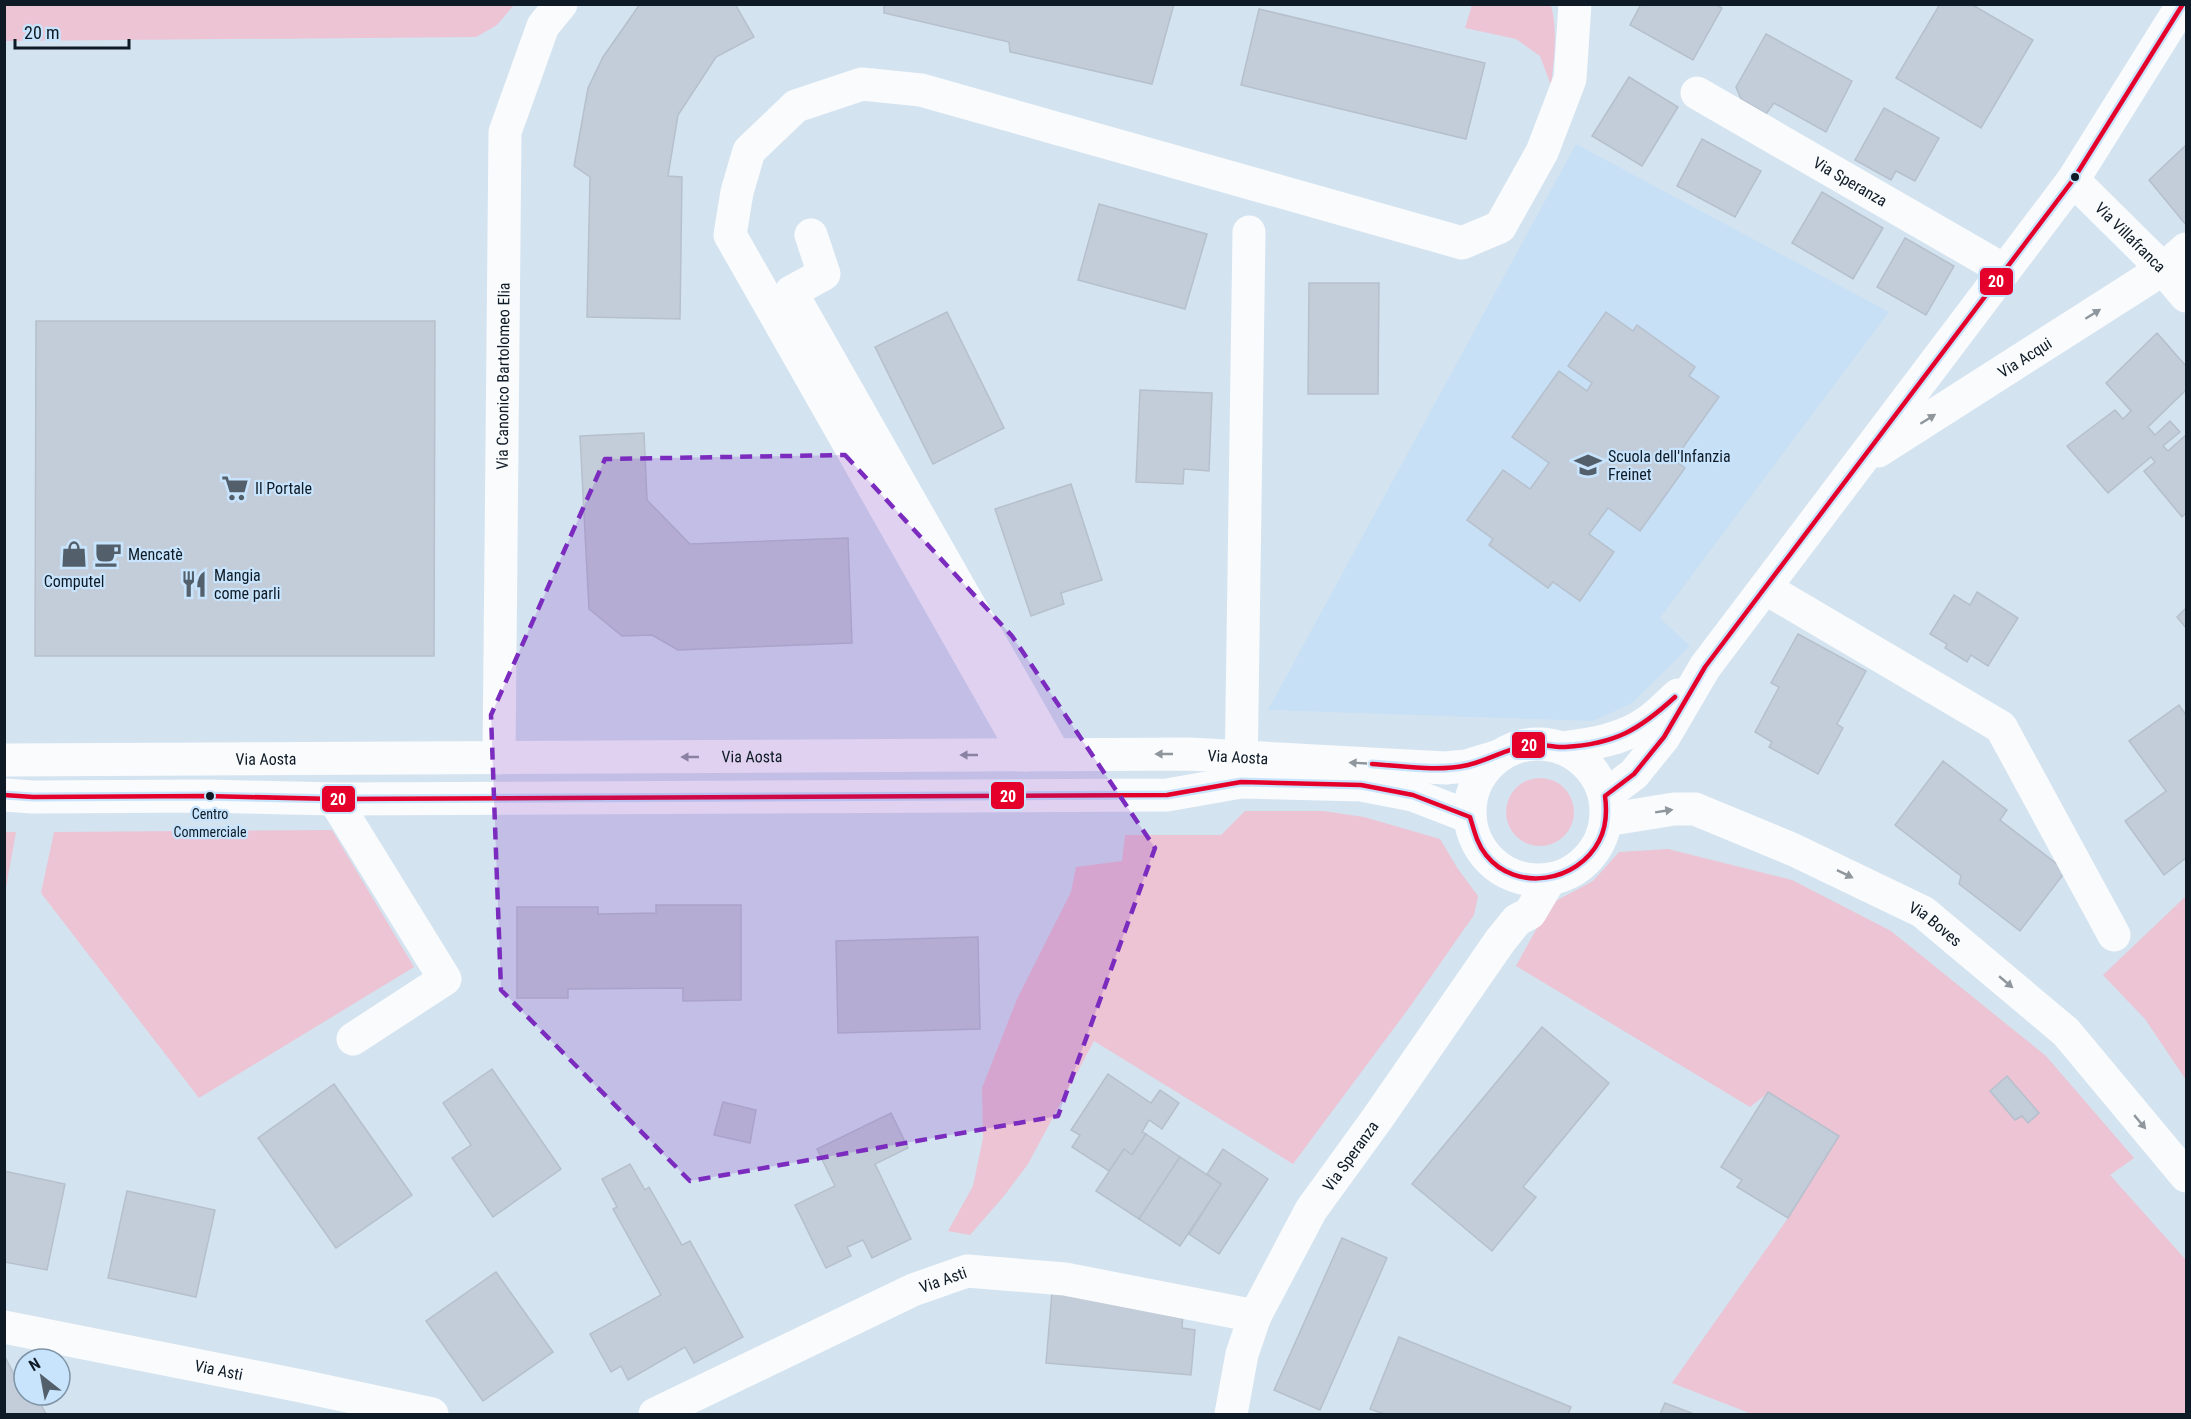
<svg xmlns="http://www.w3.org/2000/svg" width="2191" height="1419" viewBox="0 0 2191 1419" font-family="'Roboto Condensed',sans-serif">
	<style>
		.built { fill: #c7e0f6 }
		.green { fill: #ecc4d4 }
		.building { fill: #c3ccd9; stroke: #b6c0cd; stroke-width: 1.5 }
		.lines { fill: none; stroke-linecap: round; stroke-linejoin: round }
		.minor { stroke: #f9fbfd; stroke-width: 33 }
		.bus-1-casing { stroke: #c8e4fc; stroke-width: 9 }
		.bus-1 { stroke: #e4002b; stroke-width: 4.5 }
		.oneway { fill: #8f969c }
		.marked { fill: #7b2cbf; fill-opacity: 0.2; stroke: #7b2cbf; stroke-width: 4.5; stroke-dasharray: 12 8; stroke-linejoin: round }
		.bus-dot { fill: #0e1a25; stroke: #c8e4fc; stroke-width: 2 }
		.labels { text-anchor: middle; stroke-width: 4.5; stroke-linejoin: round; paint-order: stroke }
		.bus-label { font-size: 14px; fill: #0e1a25; stroke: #c8e4fc }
		.street-label { font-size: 16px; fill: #0e1a25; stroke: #c8e4fc }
		.poi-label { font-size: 16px; fill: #0e1a25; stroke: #c8e4fc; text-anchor: start }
		.line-badge { stroke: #c8e4fc; stroke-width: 2 }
		.badge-label { font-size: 16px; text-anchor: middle; font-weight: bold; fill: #fff }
	</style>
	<rect width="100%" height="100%" fill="#d4e3f0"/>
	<polygon class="built" points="1576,144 1889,312 1660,618 1690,646 1632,703 1593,721 1268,710"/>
	<g class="green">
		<polygon points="4,5 5,4 514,5 497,25 476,37 5,41"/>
		<path d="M1472 5H1551C1558 32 1554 58 1551 85L1540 56 1516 39 1465 28Z"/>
		<circle cx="1540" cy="812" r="34"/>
		<polygon points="1245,811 1323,811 1364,817 1440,839 1458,869 1478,896 1474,915 1409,1008 1293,1164 1094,1041 1028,1164 1004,1196 970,1235 948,1231 973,1186 983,1138 982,1088 1017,999 1071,892 1076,867 1122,861 1125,835 1221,835"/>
		<polygon points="332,830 414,967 199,1098 41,893 54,832"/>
		<polygon points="5,832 16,832 5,893 4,832"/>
		<polygon points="1668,849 1792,880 1891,931 2046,1056 2134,1158 2110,1175 2186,1260 2186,1414 1975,1414 1968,1413 1963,1414 1752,1414 1672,1383 1788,1218 1768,1093 1750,1107 1516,966 1550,904 1593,881 1619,852"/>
		<polygon points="2186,896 2186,1080 2145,1019 2103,975"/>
	</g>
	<g class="building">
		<polygon points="640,4 735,4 754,37 716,57 678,115 668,176 682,177 680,319 587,317 590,177 574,166 588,88 603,57"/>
		<polygon points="884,4 1174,4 1152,84 1010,52 1009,42 884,13"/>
		<polygon points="1641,4 1715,4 1722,8 1693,60 1630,25"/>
		<polygon points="1940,4 1971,4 2033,40 1981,128 1896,78"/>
		<polygon points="1259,9 1485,63 1466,139 1241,85"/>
		<polygon points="1766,34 1852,81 1826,132 1774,103 1766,114 1741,99 1736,87"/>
		<polygon points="1629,77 1678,107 1642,166 1592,136"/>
		<polygon points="1884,108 1939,138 1915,181 1896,171 1891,180 1855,160"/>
		<polygon points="1702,139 1761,171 1735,217 1677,186"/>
		<polygon points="2186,145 2186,225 2149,180"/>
		<polygon points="1822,192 1883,228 1853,279 1792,243"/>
		<polygon points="1099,204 1207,234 1185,309 1078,280"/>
		<polygon points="1905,238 1954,266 1926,315 1877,287"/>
		<polygon points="1309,283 1379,283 1378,394 1308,394"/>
		<polygon points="947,312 1004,428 933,464 875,347"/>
		<polygon points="1606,312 1633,331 1637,325 1695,367 1689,376 1719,397 1674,460 1685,468 1640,531 1608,508 1589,534 1614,552 1580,601 1553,582 1548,588 1489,545 1493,539 1467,520 1503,470 1530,489 1549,463 1512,437 1559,371 1587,391 1592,383 1568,366"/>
		<polygon points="36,321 435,321 434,656 35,656"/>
		<polygon points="2157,333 2186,366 2186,390 2148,427 2155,435 2170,421 2180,432 2163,446 2168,451 2186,435 2186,513 2182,517 2144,471 2155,462 2151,457 2108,493 2067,446 2115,410 2123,419 2131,411 2106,383"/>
		<polygon points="1140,390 1212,393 1209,471 1184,469 1183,484 1136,482"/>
		<polygon points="644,433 647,500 690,544 848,538 852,643 678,650 652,635 622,636 589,609 580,436"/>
		<polygon points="1071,484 1102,580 1061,593 1064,604 1031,616 995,509"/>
		<polygon points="1977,592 2018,618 1988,666 1971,655 1967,662 1945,648 1947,644 1930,634 1954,595 1970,605"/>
		<polygon points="2186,608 2186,628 2177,617"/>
		<polygon points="1798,634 1866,671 1837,724 1843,728 1818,774 1769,747 1772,742 1755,732 1779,687 1771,683"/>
		<polygon points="2179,705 2186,715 2186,858 2164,875 2125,821 2166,791 2129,741"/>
		<polygon points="1943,761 2007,810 2000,820 2066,871 2020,931 1959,884 1961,876 1895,825"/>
		<polygon points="656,905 741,905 741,1000 683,1001 683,988 568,989 568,998 517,998 517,907 598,907 598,914 656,913"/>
		<polygon points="978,937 980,1029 838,1033 836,941"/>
		<polygon points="1542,1027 1609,1083 1523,1187 1536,1197 1492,1251 1412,1184"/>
		<polygon points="492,1069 561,1169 493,1217 452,1158 471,1145 443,1103"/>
		<polygon points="1108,1074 1151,1103 1160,1090 1179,1103 1162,1129 1149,1120 1142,1132 1146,1134 1132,1155 1124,1149 1109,1171 1072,1147 1080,1135 1071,1130"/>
		<polygon points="2007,1076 2039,1113 2028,1123 2022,1116 2015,1120 1990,1091"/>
		<polygon points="334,1084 412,1195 336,1248 258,1138"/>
		<polygon points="1768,1092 1839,1136 1788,1218 1737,1187 1742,1180 1721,1167"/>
		<polygon points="723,1102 756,1110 750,1143 714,1135"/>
		<polygon points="891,1113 908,1148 875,1164 911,1239 872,1258 863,1240 847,1247 851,1256 826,1268 795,1205 835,1186 817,1149"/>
		<polygon points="1146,1134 1180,1157 1139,1219 1096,1191 1124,1149 1132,1155"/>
		<polygon points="1223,1149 1268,1179 1219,1254 1189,1234 1221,1184 1207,1174"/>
		<polygon points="1180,1157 1221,1184 1180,1246 1139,1219"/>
		<polygon points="630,1164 645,1190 649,1187 682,1245 690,1241 743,1337 694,1363 685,1347 628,1380 621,1366 611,1372 590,1334 661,1295 613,1209 617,1207 602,1179"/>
		<polygon points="4,1171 65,1184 47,1270 4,1262"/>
		<polygon points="127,1191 215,1210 196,1297 108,1278"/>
		<polygon points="1342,1238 1387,1258 1320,1410 1274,1390"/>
		<polygon points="496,1272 553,1352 483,1401 426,1321"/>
		<polygon points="1052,1292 1183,1313 1182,1328 1195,1330 1191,1375 1046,1363"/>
		<polygon points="1399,1337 1571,1407 1568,1414 1384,1414 1370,1409"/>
		<polygon points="4,1355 17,1380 24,1377 24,1395 36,1395 46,1414 4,1414"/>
		<polygon points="1665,1403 1694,1414 1660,1414"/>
	</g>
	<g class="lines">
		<g class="minor">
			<path id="s1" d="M1697 93 2004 270"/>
			<path id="s2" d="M2073 180 2163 269 2186 296"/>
			<polyline points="811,235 824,274 791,292 1054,754"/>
			<path id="s3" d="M1878 451 2163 269 2186 249"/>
			<polyline points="1765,588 2001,727 2114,935"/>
			<circle cx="1538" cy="812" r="68"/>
			<path d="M1562 748C1592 744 1621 740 1646 723 1658 715 1668 704 1678 695"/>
			<polyline points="1026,755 730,235 737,192 749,151 796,106 862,84 921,90 1462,243 1500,227 1542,152 1570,79 1575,4"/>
			<path id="s4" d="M499 758 505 132 543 26 561 4"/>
			<path id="s5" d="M4 760 1189 754 1445 768 1466 766 1499 756"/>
			<polyline points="1241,777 1249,232"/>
			<polyline points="4,795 33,797 206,796 334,799 1167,795 1241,782 1361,785 1413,795 1470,817"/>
			<polyline points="1605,796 1634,774 1664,737 1705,667 2073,180 2183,4"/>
			<polyline points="334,799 445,979 353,1039"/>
			<path id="s6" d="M1606 820 1674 809H1695L1794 850 1923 912 2066 1032 2186 1176"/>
			<path id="s7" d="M4 1327 301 1386 432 1414"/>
			<path id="s8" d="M655 1414 913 1290 967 1271 1065 1279 1255 1316"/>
			<path id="s9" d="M1231 1414 1242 1354 1255 1316 1311 1210 1377 1119 1500 941 1517 920 1530 913 1550 879"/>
		</g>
		<defs>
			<g id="bus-1">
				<path d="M1372 764C1404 766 1437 772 1468 765 1489 760 1508 748 1529 745 1541 743 1553 748 1565 747 1615 744 1639 730 1675 697"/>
				<path d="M4 795 33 797 206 796 334 799 1167 795 1241 782 1361 785 1413 795 1470 817C1474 830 1477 844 1486 855 1516 893 1578 882 1599 841 1606 828 1607 811 1605 796L1634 774 1664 737 1705 667 2073 180 2183 4"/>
			</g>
		</defs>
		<use href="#bus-1" class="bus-1-casing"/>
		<use href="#bus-1" class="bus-1"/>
	</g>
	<defs><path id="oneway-solid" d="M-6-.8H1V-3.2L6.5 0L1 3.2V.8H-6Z" transform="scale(1.5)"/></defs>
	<g class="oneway">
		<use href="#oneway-solid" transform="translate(2093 314) rotate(-32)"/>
		<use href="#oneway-solid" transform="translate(1928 419) rotate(-32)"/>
		<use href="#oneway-solid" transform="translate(1164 754) rotate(-180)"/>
		<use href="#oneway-solid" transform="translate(969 755) rotate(180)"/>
		<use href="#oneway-solid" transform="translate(690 757) rotate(180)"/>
		<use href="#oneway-solid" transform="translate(1358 763) rotate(-177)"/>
		<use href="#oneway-solid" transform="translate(1664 811) rotate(-9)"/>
		<use href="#oneway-solid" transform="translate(1845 874) rotate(26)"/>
		<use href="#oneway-solid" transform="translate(2006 982) rotate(40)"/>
		<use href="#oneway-solid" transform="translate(2140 1122) rotate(50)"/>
	</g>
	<path class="marked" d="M845 455 1012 636 1155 848 1058 1116 690 1181 501 990 491 715 605 459Z"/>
	<defs>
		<symbol id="school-bare" viewBox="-9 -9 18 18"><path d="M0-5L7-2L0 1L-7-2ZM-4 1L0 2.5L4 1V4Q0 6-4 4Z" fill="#53606c" stroke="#c8e4fc" stroke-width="2.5" paint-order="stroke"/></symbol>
		<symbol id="supermarket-bare" viewBox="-9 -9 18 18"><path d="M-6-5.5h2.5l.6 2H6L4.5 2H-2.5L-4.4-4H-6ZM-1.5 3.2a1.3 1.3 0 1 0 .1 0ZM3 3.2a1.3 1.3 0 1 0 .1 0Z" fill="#53606c" stroke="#c8e4fc" stroke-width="2.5" paint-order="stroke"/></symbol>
		<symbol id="shop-bare" viewBox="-9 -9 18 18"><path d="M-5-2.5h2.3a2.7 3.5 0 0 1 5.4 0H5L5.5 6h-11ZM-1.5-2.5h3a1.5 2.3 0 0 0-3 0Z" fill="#53606c" stroke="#c8e4fc" stroke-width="2.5" paint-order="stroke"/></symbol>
		<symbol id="cafe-bare" viewBox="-9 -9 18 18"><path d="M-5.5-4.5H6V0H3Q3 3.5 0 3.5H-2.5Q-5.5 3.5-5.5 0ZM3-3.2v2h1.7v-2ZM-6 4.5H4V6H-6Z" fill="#53606c" stroke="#c8e4fc" stroke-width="2.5" paint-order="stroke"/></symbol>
		<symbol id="restaurant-bare" viewBox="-9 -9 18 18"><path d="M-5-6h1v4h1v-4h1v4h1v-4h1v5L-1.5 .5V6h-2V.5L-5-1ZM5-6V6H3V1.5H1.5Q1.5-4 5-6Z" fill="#53606c" stroke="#c8e4fc" stroke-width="2.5" paint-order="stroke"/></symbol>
	</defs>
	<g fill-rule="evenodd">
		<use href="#school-bare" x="1569" y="446" width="38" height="38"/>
		<use href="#supermarket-bare" x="216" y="469" width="38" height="38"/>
		<use href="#shop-bare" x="55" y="535" width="38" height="38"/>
		<use href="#cafe-bare" x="89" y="535" width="38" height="38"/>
		<use href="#restaurant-bare" x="175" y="565" width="38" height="38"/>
	</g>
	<g class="bus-dot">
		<circle cx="2075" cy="177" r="5"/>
		<circle cx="210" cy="796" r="5"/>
	</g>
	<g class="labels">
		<g class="bus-label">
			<text x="210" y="819">Centro<tspan x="210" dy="18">Commerciale</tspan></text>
		</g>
		<g class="street-label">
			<text dy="6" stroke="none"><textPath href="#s1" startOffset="177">Via Speranza</textPath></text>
			<text dy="6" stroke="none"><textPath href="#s2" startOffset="81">Via Villafranca</textPath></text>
			<text dy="6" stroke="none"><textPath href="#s3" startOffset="174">Via Acqui</textPath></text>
			<text dy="6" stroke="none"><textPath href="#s4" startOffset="382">Via Canonico Bartolomeo Elia</textPath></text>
			<text dy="6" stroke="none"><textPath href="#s5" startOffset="748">Via Aosta</textPath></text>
			<text dy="6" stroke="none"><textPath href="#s5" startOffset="1234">Via Aosta</textPath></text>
			<text dy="6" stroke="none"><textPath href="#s5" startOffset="262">Via Aosta</textPath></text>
			<text dy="6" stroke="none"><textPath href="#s6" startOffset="357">Via Boves</textPath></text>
			<text dy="6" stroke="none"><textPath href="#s9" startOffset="288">Via Speranza</textPath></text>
			<text dy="6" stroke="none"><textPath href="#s8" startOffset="318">Via Asti</textPath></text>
			<text dy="6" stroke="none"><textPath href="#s7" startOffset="219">Via Asti</textPath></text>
		</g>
		<g class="poi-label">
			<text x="1608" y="462">Scuola dell'Infanzia<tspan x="1608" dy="18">Freinet</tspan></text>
			<text x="255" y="494">Il Portale</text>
			<text x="128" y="560">Mencatè</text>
			<text x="214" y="581">Mangia<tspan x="214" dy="18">come parli</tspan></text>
			<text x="74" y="587" text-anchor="middle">Computel</text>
		</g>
	</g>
	<g class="line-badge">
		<rect x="1979" y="267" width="35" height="29" rx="6" fill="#e4002b"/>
		<rect x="1511" y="731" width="35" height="28" rx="6" fill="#e4002b"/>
		<rect x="990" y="781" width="35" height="29" rx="6" fill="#e4002b"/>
		<rect x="321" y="785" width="35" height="28" rx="6" fill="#e4002b"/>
	</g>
	<g class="badge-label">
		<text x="1996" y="287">20</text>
		<text x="1529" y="751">20</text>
		<text x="1008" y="802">20</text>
		<text x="338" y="805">20</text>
	</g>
	<rect width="2191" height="1419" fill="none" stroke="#0e1a25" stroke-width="12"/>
	<g transform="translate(42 1377) rotate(329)"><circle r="28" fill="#c8e4fc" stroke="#7e93a6" stroke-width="1.5"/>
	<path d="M0-4.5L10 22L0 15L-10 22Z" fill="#53606c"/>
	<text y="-9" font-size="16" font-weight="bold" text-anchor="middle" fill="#0e1a25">N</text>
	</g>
	<path d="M15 39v9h114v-9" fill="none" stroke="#0e1a25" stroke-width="3"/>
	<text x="24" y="39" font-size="18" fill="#0e1a25" stroke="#c8e4fc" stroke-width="4.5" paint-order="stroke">20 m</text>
</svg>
